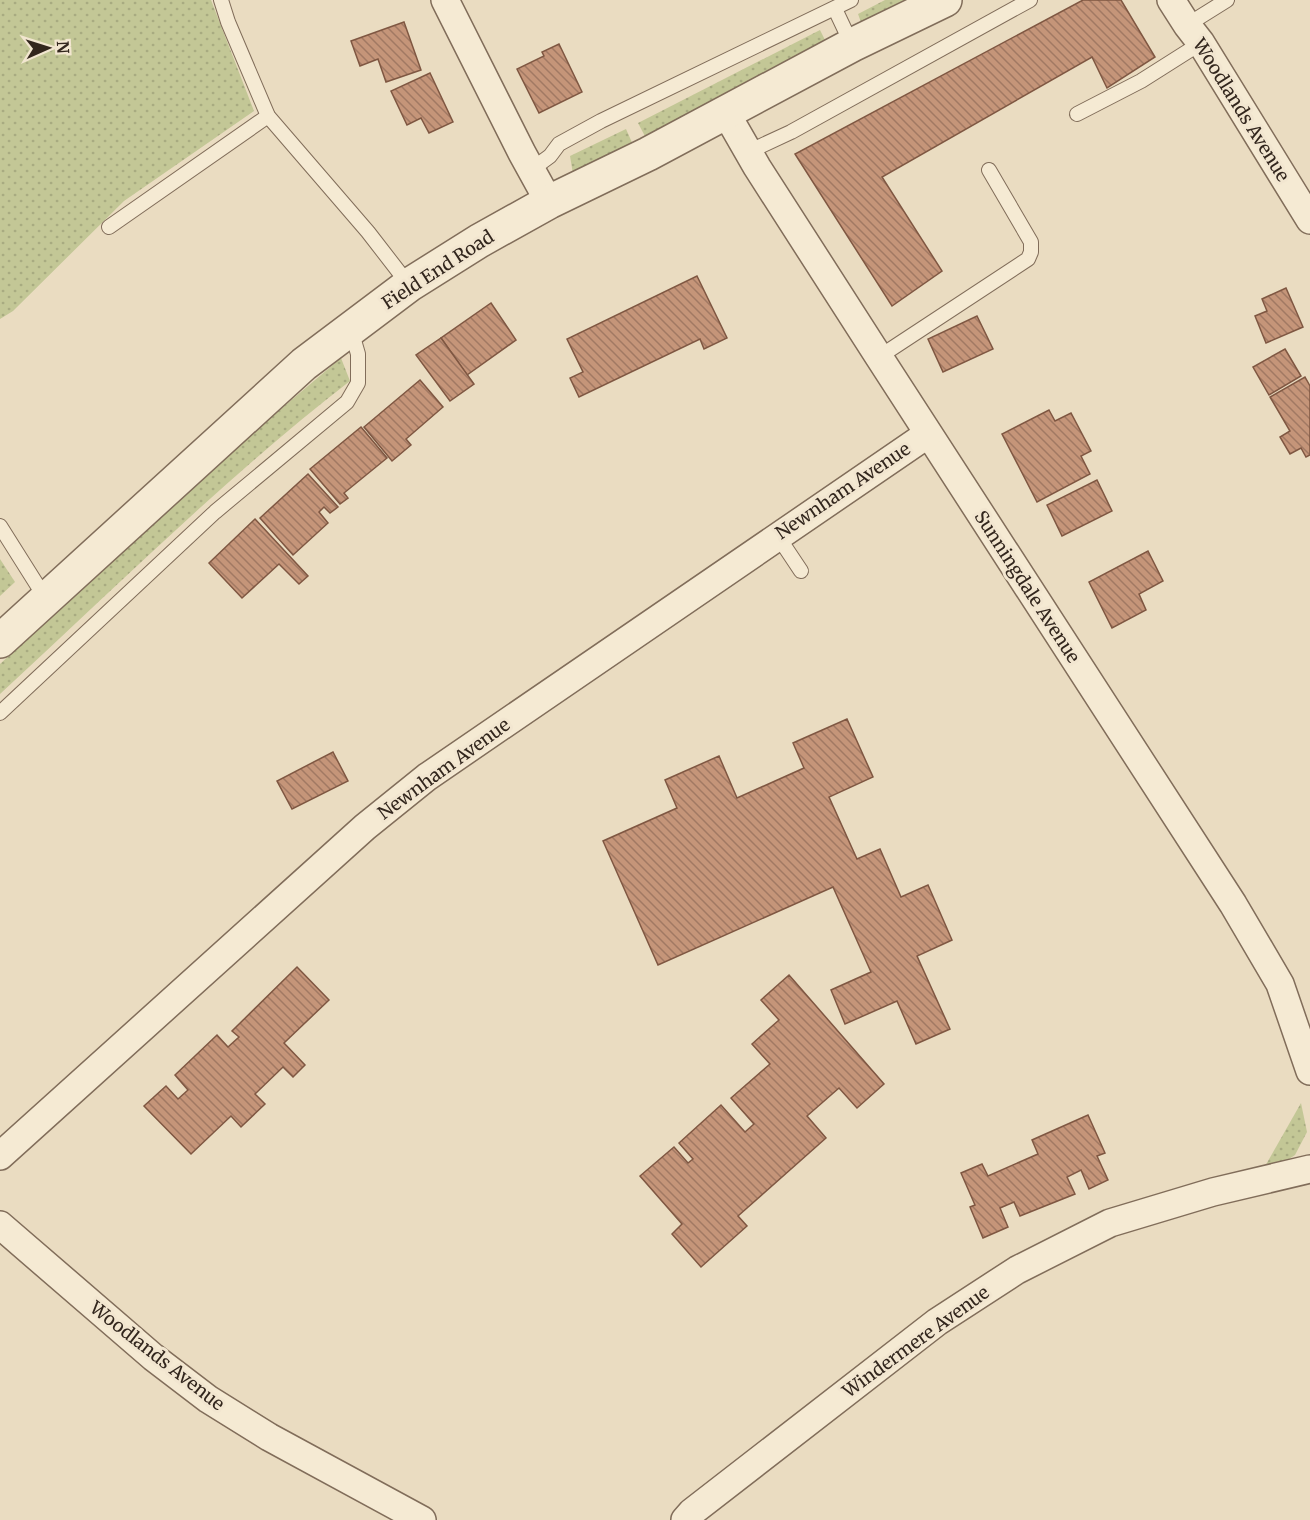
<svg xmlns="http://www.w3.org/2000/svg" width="1310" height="1520" viewBox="0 0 1310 1520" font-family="Merriweather,serif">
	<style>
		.green { fill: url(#green-dots) }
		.building { fill: url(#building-back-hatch); stroke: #7f5742; stroke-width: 1.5 }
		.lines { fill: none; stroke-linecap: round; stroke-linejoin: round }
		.service-casing { stroke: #816d5a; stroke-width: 16 }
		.minor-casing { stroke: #816d5a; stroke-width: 30 }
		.tertiary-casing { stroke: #816d5a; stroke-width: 36 }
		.service { stroke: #f5ead3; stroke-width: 14 }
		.minor { stroke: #f5ead3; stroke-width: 27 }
		.tertiary { stroke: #f5ead3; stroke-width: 33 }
		.labels { text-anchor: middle; stroke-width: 6; stroke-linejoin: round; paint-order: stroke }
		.street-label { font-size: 18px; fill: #32261d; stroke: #f2e6d0 }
	</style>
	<defs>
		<pattern id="green-dots" width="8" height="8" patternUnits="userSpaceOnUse" patternTransform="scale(1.5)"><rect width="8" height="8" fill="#c3c796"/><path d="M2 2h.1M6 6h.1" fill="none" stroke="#a8ab81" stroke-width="1.8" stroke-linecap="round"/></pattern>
		<pattern id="building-back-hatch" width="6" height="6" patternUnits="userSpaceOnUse" patternTransform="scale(1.5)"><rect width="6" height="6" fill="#c59579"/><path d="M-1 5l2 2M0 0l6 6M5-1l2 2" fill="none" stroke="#a17963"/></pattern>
	</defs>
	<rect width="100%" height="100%" fill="#eadcc1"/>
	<g class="green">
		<polygon points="0,0 211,0 254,111 124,201 13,311 0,319"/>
		<polygon points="885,0 907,0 862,25 858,14"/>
		<polygon points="820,30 827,44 647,140 638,123"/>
		<polygon points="626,129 634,147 573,174 570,156"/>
		<path d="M341 358 350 381C226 477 115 588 0 694V664L222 459Z"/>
		<polygon points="0,559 15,582 0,596"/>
		<polygon points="1301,1103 1307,1132 1295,1155 1286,1161 1264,1168"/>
	</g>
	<g class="building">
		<polygon points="1083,0 1121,0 1155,57 1107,88 1092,57 882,177 942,271 892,306 795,154"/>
		<polygon points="404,22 421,70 386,82 378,59 360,66 351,41"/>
		<polygon points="559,44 582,92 539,113 517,69 544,56 542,52"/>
		<polygon points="430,73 453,122 429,133 421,118 407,125 391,91"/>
		<polygon points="697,276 727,338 704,349 700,339 579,397 570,378 583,372 567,339"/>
		<polygon points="1286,288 1303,327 1266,343 1255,316 1267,311 1262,299"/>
		<polygon points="491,303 516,340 467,375 441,338"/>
		<polygon points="977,316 993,349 943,372 928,339"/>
		<polygon points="441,338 474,384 450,401 416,355"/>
		<polygon points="1285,349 1301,376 1269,395 1253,367"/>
		<polygon points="1305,377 1310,386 1310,455 1306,457 1301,448 1290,454 1280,437 1290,431 1270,397"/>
		<polygon points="420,380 443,407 406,439 411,445 392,461 364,427"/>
		<polygon points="1049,410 1055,421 1071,413 1091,451 1081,456 1090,474 1037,502 1002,434"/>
		<polygon points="361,427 387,458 344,493 348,498 340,504 310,469"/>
		<polygon points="308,474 338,507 330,513 324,507 319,512 328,523 293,555 260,518"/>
		<polygon points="1097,480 1112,511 1062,536 1047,505"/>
		<polygon points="255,519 308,576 299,584 279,564 242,598 209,563"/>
		<polygon points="1148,551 1163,581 1139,594 1146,610 1112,628 1089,582"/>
		<polygon points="847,719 873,777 829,797 857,859 880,849 901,897 928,885 952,940 917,956 950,1029 916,1044 897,1001 845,1024 831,990 871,972 833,887 658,965 603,841 677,808 665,780 719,756 737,798 804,768 793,743"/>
		<polygon points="333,752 348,781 292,809 277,781"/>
		<polygon points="297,967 329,1000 284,1043 305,1065 293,1077 283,1067 255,1094 265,1104 241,1127 231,1116 191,1154 144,1106 166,1086 178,1099 188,1090 175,1075 217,1035 228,1047 239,1037 232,1031"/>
		<polygon points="789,975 884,1084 857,1108 839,1088 807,1116 826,1138 738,1216 747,1226 701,1267 672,1234 682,1224 640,1176 674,1147 688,1163 693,1159 679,1143 721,1105 745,1132 754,1124 731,1098 770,1064 752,1044 779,1020 761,1000"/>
		<polygon points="1088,1115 1105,1153 1097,1156 1108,1180 1089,1189 1081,1170 1067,1177 1075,1194 1020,1216 1014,1202 1000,1208 1008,1227 983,1238 970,1207 975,1205 961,1173 982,1164 988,1176 1038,1154 1032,1140"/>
	</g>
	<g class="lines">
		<defs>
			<g id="service">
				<polyline points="221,0 228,22 268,116 368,232 409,285"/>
				<polyline points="835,9 852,45"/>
				<polyline points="1187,25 1227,0"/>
				<polyline points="1077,114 1141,81 1201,43"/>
				<polyline points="750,151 791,132 1030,0"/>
				<polyline points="531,170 550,156 559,144 601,121 851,0"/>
				<polyline points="109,227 268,116"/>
				<polyline points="879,357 1028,259 1031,252 1031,242 989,170"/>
				<polyline points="0,526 46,599"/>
				<polyline points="777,535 801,571"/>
				<polyline points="0,713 215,512 347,402 358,383 358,354 351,330"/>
			</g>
			<g id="minor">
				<polyline points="445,0 522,153 549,202"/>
				<polyline points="1171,0 1187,25 1201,43 1310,220"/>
				<polyline points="726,113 757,167 879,357 1233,904 1280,984 1310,1071"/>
				<polyline points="0,1156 365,827 427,777 928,434"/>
				<polyline points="0,1225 153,1357 208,1399 269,1437 422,1520"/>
				<polyline points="685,1520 692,1512 937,1322 1017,1270 1110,1223 1213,1192 1310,1169"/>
			</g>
			<polyline id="tertiary" points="0,641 304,364 409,285 479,241 549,202 648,154 852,45 945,0"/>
		</defs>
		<use href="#service" class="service-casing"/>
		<use href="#minor" class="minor-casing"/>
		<use href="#tertiary" class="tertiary-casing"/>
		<use href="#service" class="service"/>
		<use href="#minor" class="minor"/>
		<use href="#tertiary" class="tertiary"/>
	</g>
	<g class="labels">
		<g class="street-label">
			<text transform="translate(1241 110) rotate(58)" y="6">Woodlands Avenue</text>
			<text transform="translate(438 270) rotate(-33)" y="6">Field End Road</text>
			<text transform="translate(843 491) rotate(-34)" y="6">Newnham Avenue</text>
			<text transform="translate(1027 587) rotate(57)" y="6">Sunningdale Avenue</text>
			<text transform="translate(444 769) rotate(-36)" y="6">Newnham Avenue</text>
			<text transform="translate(916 1342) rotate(-36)" y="6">Windermere Avenue</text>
			<text transform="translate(157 1356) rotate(38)" y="6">Woodlands Avenue</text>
		</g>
	</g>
	<g transform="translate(48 48) rotate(87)" stroke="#f2e6d0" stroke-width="4.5" paint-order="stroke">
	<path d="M0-4.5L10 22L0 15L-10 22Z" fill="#32261d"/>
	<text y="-9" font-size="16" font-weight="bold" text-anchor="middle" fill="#32261d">N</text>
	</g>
</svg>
